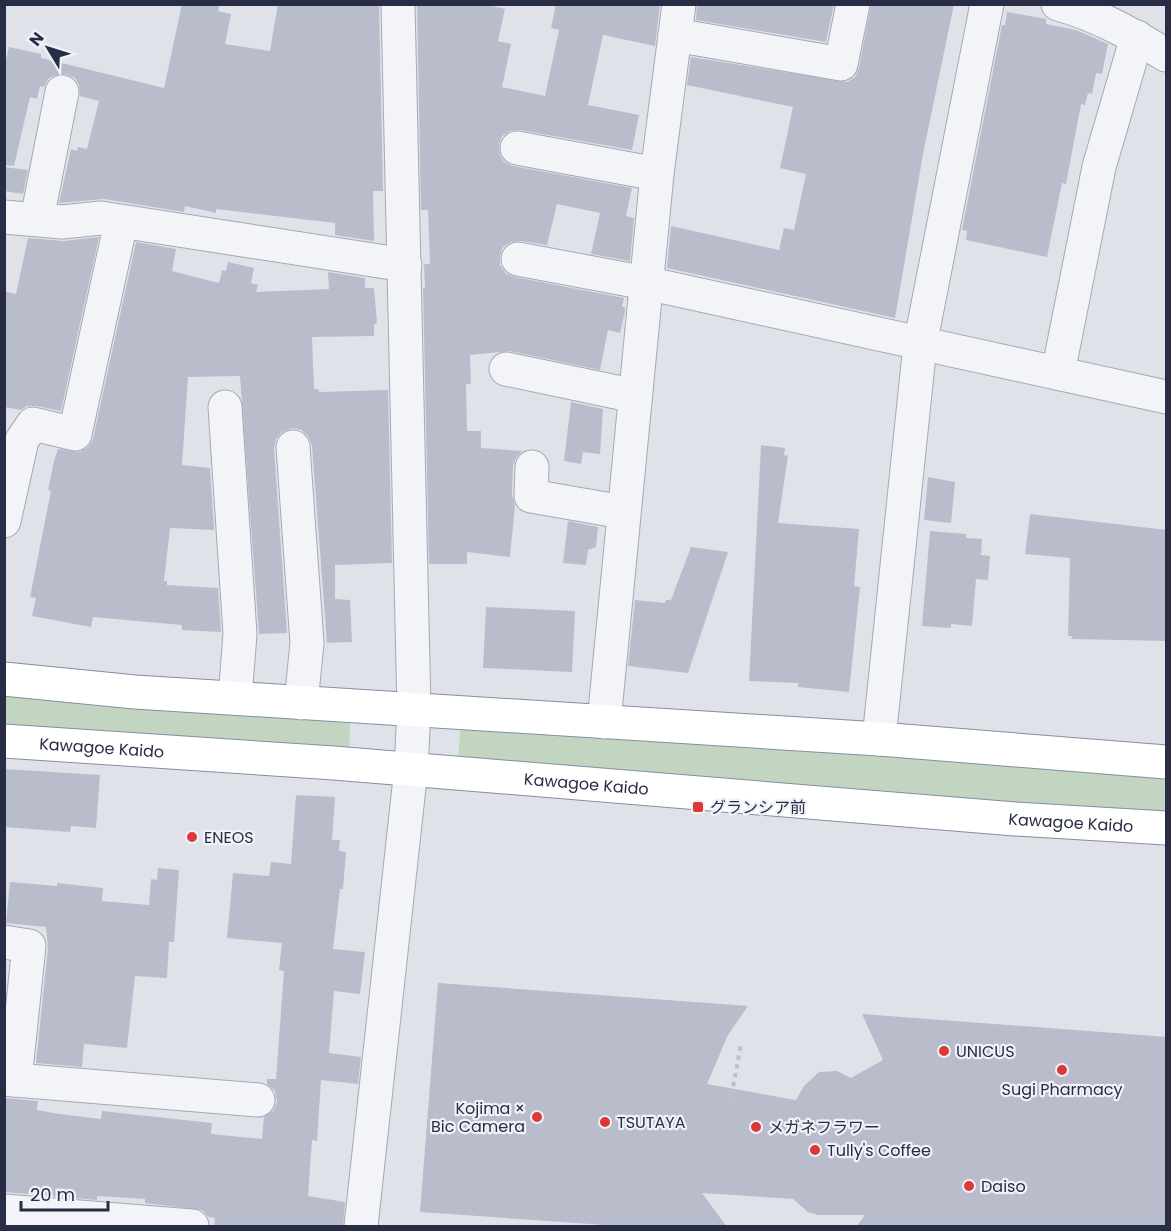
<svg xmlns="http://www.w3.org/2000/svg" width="1171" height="1231" viewBox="0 0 1171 1231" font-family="Poppins,'Noto Sans JP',sans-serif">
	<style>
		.green { fill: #c2d5c0 }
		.building { fill: #b9bdcb }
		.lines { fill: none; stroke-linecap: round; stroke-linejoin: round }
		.minor-casing { stroke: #a5a8b5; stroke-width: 35 }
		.highway-casing { stroke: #868da3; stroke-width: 35 }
		.path { stroke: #bec0c9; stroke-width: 4; stroke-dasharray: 4.5 4.5; stroke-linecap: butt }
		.minor { stroke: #f3f4f8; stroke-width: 33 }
		.highway { stroke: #fff; stroke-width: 33 }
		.poi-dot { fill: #dc3839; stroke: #f0f2f8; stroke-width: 2 }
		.labels { text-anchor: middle; stroke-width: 4.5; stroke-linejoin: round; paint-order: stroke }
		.street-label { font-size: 16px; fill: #272d44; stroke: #f0f2f8 }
		.poi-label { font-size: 16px; fill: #272d44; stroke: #f0f2f8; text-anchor: start }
	</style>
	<rect width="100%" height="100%" fill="#e0e2ea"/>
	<g class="green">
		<polygon points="4,691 120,704 350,723 349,750 5,726"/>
		<polygon points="461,722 1166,775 1166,813 991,802 458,759"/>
	</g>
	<g class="building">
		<polygon points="182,4 220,4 218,11 231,14 225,44 270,51 278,4 379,4 383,191 373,191 374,241 335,235 335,223 216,209 216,213 185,206 184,212 104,199 59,203 71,149 77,151 78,147 87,149 99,101 80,96 79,85 75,78 66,74 55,75 48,79 44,87 40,86 37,99 30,97 14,166 4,165 4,69 9,47 41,54 41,58 164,88"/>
		<polygon points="417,4 483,4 505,9 498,41 511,44 502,87 545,96 559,30 551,28 556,4 660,4 655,46 603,35 588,105 639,115 632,150 520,130 510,131 502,136 499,144 500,155 504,162 513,166 632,188 626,216 634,218 630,261 591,254 600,213 557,204 547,245 521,241 511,242 503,247 500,255 500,265 506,274 515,277 624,298 622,307 625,307 625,311 620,333 608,330 600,370 510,351 470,355 471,384 466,384 467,431 481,431 481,448 522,451 516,458 513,466 512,495 515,505 510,557 467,552 467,564 429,564 423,288 425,288 424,264 430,264 428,210 421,210"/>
		<polygon points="697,4 834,4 826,42 696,20"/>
		<polygon points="871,4 954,4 923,154 895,318 667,268 671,226 779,250 784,228 794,230 806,174 780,168 793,107 687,85 691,57 847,82 855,77 859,68"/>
		<polygon points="1007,12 1046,19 1046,24 1076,30 1108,44 1102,74 1096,73 1092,94 1088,93 1085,105 1081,104 1066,184 1062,183 1047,257 966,240 967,231 962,230 1002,25 1005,25"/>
		<polygon points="4,167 28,170 23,194 4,191"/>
		<polygon points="99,237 61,411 37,406 27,406 21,410 4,407 4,291 16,294 28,238 64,241"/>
		<polygon points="136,242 176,249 172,271 219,283 222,270 226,271 228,262 254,268 251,283 258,285 256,292 329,289 328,272 365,278 365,288 374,288 377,323 374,324 374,336 312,337 314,389 318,389 319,392 388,390 392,563 335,565 335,599 350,600 352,642 327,643 312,446 308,436 301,430 292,428 282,432 276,439 274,448 287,633 259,634 240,376 188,377 182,465 210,468 214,530 170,528 164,581 167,581 167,585 218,588 221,632 182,630 182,625 93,617 91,627 32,616 36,598 30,597 51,491 48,490 54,461 58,449 80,452 88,447 93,439"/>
		<polygon points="571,402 603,409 600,454 583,452 581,464 564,461"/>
		<polygon points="761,445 785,448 784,455 788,456 778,523 859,529 854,586 860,587 849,692 798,687 798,683 749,681"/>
		<polygon points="928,477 955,482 951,523 924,520"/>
		<polygon points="1030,514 1167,530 1167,641 1071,639 1072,636 1068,636 1070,558 1025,554"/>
		<polygon points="568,521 598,527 596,547 588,550 586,565 563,563"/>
		<polygon points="930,531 966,534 966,538 982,539 981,555 990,556 988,580 976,579 972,626 951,624 951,628 922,626"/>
		<polygon points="691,547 728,552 688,673 628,666 635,600 665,603 666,600 671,600"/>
		<polygon points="486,607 575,611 572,672 483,668"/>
		<polygon points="4,769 100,775 96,828 71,826 70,832 4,827"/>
		<polygon points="296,795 335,797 332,840 340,840 339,851 346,852 343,889 340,889 333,949 365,952 360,994 334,991 329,1053 361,1057 358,1084 321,1080 317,1141 312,1140 308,1196 345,1202 343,1227 214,1227 215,1218 208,1217 202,1210 145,1203 145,1199 97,1196 97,1200 4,1192 4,1098 38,1101 37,1110 59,1114 101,1119 102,1111 212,1123 211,1134 262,1139 264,1117 273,1111 277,1102 275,1091 267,1084 267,1079 276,1079 284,971 279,970 282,943 227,938 233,873 269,876 271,862 291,864"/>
		<polygon points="158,868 179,870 174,942 169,942 167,978 135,976 127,1048 84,1044 82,1067 36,1063 48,948 46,927 6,923 10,882 57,886 57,883 103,888 102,901 149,905 151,879 157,880"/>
		<polygon points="438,983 748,1006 728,1035 707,1084 796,1100 804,1086 819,1072 837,1071 851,1078 883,1060 862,1014 1167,1037 1167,1227 856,1227 865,1215 818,1215 808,1212 793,1199 702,1193 727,1227 633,1227 420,1212"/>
	</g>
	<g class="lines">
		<defs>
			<g id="minor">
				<path d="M1058 4C1098 15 1131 34 1166 55"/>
				<polyline points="675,35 841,64 853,4"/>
				<polyline points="517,148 657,174"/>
				<polyline points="4,217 62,222 101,218 405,265"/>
				<polyline points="37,219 62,92"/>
				<polyline points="518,259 646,283 1166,397"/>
				<polyline points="506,369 635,396"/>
				<polyline points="1058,373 1099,167 1137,37"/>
				<polyline points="225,407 240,634 235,698"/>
				<polyline points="293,447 307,643 301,703"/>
				<polyline points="532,467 531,496 623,512"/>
				<polyline points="4,521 22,440 33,424 75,434 121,222"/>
				<polyline points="604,722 657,174 679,4"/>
				<polyline points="879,739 920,345 987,4"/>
				<polyline points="4,942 29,946 15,1080 4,1079"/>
				<polyline points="15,1080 258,1100"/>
				<polyline points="4,1211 192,1226"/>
				<polyline points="361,1226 411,769 414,710 398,4"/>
			</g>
			<g id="highway">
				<polyline points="4,679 135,692 879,739 1166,762"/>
				<path id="s1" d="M4 741 334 763 1015 819 1166 828"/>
			</g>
		</defs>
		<use href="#minor" class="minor-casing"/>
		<use href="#highway" class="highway-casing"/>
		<polyline class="path" points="730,1104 741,1044"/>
		<use href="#minor" class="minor"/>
		<use href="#highway" class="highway"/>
	</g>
	<g class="poi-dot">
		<rect x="692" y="801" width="12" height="12" rx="3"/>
		<circle cx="192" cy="837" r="6"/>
		<circle cx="944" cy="1051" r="6"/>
		<circle cx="1062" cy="1070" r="6"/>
		<circle cx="537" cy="1117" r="6"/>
		<circle cx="605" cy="1122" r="6"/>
		<circle cx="756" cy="1127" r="6"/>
		<circle cx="815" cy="1150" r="6"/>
		<circle cx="969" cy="1186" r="6"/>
	</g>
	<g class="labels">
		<g class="street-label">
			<text dy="6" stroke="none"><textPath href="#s1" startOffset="98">Kawagoe Kaido</textPath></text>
			<text dy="6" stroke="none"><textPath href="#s1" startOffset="584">Kawagoe Kaido</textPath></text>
			<text dy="6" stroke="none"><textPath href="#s1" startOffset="1070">Kawagoe Kaido</textPath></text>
		</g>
		<g class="poi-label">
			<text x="710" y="813">グランシア前</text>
			<text x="204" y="843">ENEOS</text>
			<text x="956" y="1057">UNICUS</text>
			<text x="1062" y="1095" text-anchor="middle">Sugi Pharmacy</text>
			<text x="525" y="1114" text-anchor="end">Kojima ×<tspan x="525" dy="18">Bic Camera</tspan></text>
			<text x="617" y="1128">TSUTAYA</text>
			<text x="768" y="1133">メガネフラワー</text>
			<text x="827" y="1156">Tully's Coffee</text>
			<text x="981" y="1192">Daiso</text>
		</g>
	</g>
	<rect width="1171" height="1231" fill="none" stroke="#272d44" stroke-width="12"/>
	<g transform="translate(48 48) rotate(308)" stroke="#f0f2f8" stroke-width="4.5" paint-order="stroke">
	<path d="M0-4.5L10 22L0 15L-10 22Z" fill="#272d44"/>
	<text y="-9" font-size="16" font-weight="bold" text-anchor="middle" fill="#272d44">N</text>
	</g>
	<path d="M21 1201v9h87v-9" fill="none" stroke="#272d44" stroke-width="3"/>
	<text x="30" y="1201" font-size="18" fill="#272d44" stroke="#f0f2f8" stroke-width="4.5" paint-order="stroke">20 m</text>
</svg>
